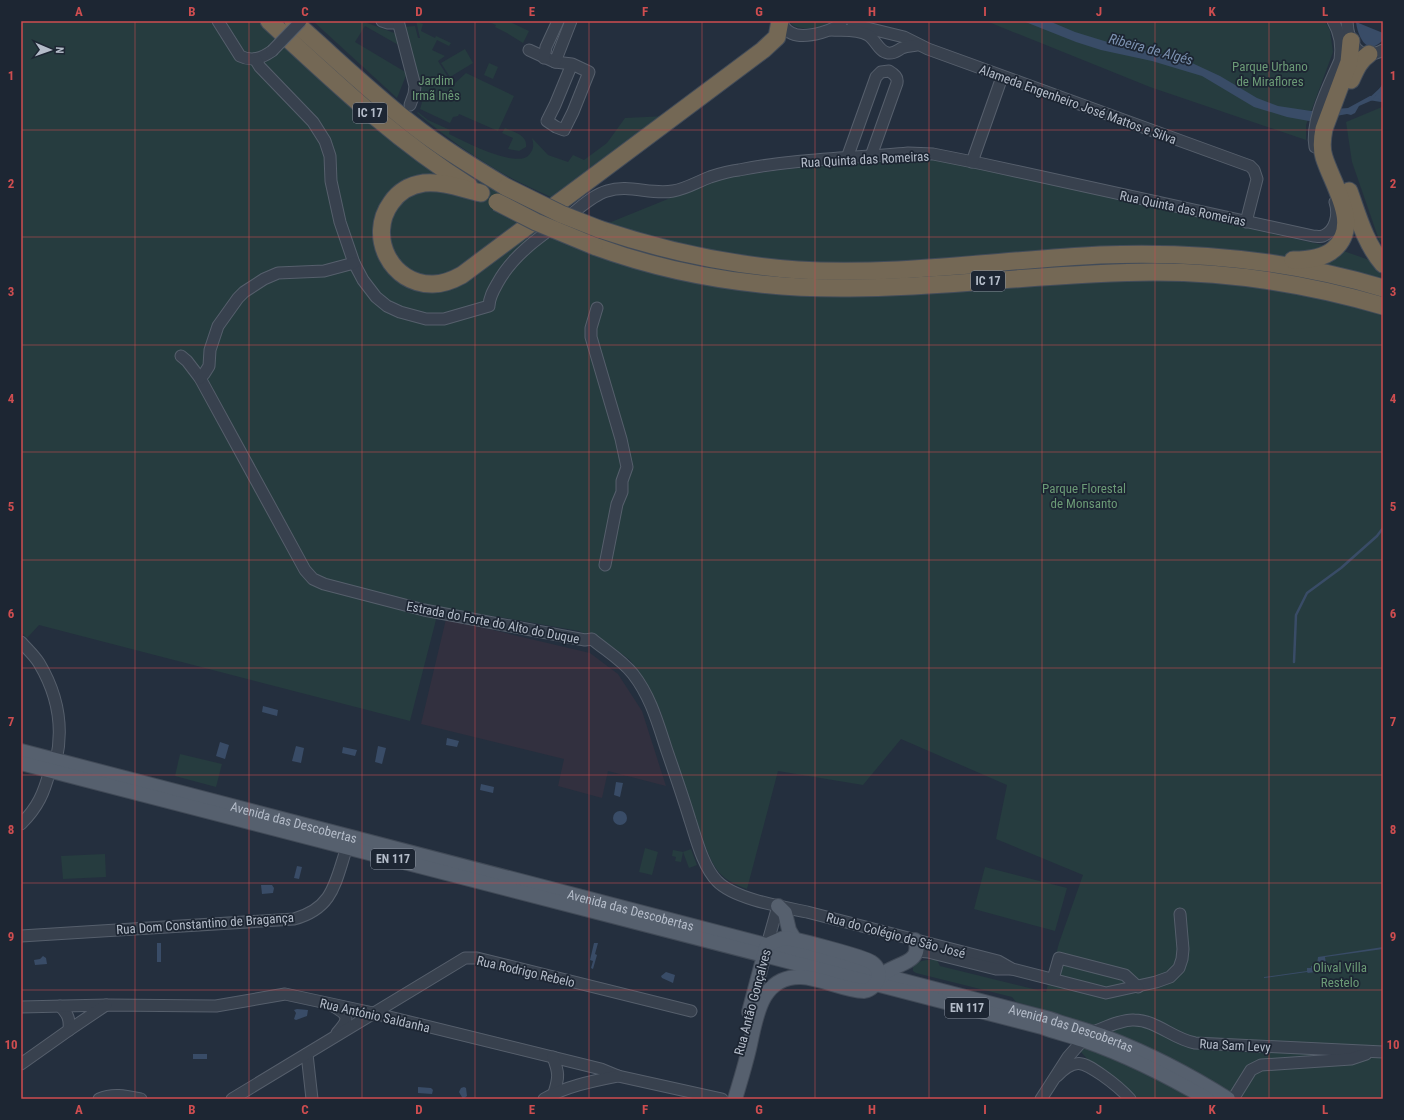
<svg xmlns="http://www.w3.org/2000/svg" width="1404" height="1120" viewBox="0 0 1404 1120" font-family="'Roboto Condensed',sans-serif">
	<style>
		.medical { fill: #32303f }
		.green { fill: #263c3f }
		.water { fill: #394c67 }
		.lines { fill: none; stroke-linecap: round; stroke-linejoin: round }
		.stream { stroke: #394c67; stroke-width: 2.5 }
		.minor-casing { stroke: #565f6c; stroke-width: 13 }
		.major-casing { stroke: #414a57; stroke-width: 16 }
		.highway-casing { stroke: #434c59; stroke-width: 19 }
		.minor { stroke: #38414e; stroke-width: 11 }
		.major { stroke: #56606e; stroke-width: 14 }
		.highway { stroke: #746855; stroke-width: 17 }
		.minor-bridge-casing { stroke: #565f6c; stroke-width: 13; stroke-linecap: butt }
		.highway-bridge-casing { stroke: #434c59; stroke-width: 19; stroke-linecap: butt }
		.minor-bridge { stroke: #38414e; stroke-width: 11 }
		.highway-bridge { stroke: #746855; stroke-width: 17 }
		.grid { fill: none; stroke: #ce4d50; stroke-width: 1; stroke-opacity: 0.55 }
		.labels { text-anchor: middle; stroke-width: 3.5; stroke-linejoin: round; paint-order: stroke }
		.shield { fill: #1d2633; stroke: #878f9c; stroke-width: 1 }
		.shield-label { font-size: 12px; font-weight: bold; fill: #b4bcc9 }
		.park-label { font-size: 13px; fill: #6b9a76; stroke: #1d2633 }
		.street-label { font-size: 13px; fill: #b4bcc9; stroke: #1d2633 }
		.water-label { font-size: 14px; font-style: italic; fill: #7c92b1; stroke: #1d2633 }
		.neatline { fill: none; stroke: #ce4d50; stroke-width: 1.5 }
		.grid-label { font-size: 13px; text-anchor: middle; font-weight: bold; fill: #ce4d50 }
	</style>
	<rect width="100%" height="100%" fill="#242f3e"/>
	<polygon class="medical" points="446,619 590,653 618,674 642,711 666,786 608,771 602,798 558,786 564,759 421,724"/>
	<g class="green">
		<path d="M21 21H283C312 48 341 75 371 101 393 120 415 139 439 156 485 187 533 210 584 233L695 188 729 177 780 170 863 161 910 159H927L982 169 1332 247 1378 263 1383 268V1099H1129L1100 1073 1042 1009 1016 1002 1012 997 916 973 913 971V965C920 960 928 959 937 960L940 966 1046 992 1059 943 1083 875 996 839 1007 785 901 739 863 785 778 771 747 889C718 878 715 870 704 843L660 710 646 682 630 660 614 648 579 631 511 619 439 608 410 721 39 625 27 638 21 632Z"/>
		<polygon points="313,21 362,21 397,34 402,47 365,26 355,42 407,73 397,98"/>
		<path d="M416 21 423 24 421 31 435 38 436 36 451 43 449 46 437 40 432 50 445 56 438 61 453 85 466 73 514 96 498 131 459 114 458 116 453 117 450 123 420 109C424 99 422 93 417 84L404 27 415 26 418 38H420Z"/>
		<polygon points="486,21 508,21 529,31 523,43 507,33 495,27 496,25"/>
		<path d="M788 21H833C821 28 797 33 788 21Z"/>
		<polygon points="986,21 1325,21 1330,31 1333,52 1306,125 1306,140 1150,87"/>
		<polygon points="465,49 473,63 450,77 441,63"/>
		<polygon points="489,63 498,67 493,79 484,75"/>
		<polygon points="1382,107 1383,107 1383,244 1379,240 1352,162 1346,122"/>
		<path d="M418 112 428 120 450 130 449 134C463 141 517 169 529 155 534 149 534 145 532 138L548 155 568 162 573 155 584 160 607 143 625 118 667 116 555 199C541 192 526 186 513 179 479 161 447 138 417 113Z"/>
		<path d="M505 128C513 132 528 135 526 147L519 151 508 149 513 138 502 133Z"/>
		<polygon points="180,754 222,764 216,787 175,776"/>
		<polygon points="645,848 658,852 652,875 639,872"/>
		<polygon points="691,849 697,865 689,868 683,852"/>
		<polygon points="673,850 683,852 681,862 675,861 676,857 672,856"/>
		<polygon points="105,854 106,877 63,879 61,856"/>
		<polygon points="985,867 1067,888 1055,931 974,909"/>
	</g>
	<g class="water">
		<polygon points="1023,21 1049,21 1075,32 1114,44 1161,54 1192,63 1220,76 1257,98 1278,106 1311,111 1348,108 1370,96 1375,96 1383,83 1383,95 1382,97 1383,97 1383,102 1375,99 1359,106 1355,113 1351,115 1347,114 1309,121 1287,117 1254,107 1202,76 1152,61 1101,50 1076,42"/>
		<path d="M1356 22 1383 33V40C1367 57 1358 37 1356 22Z"/>
		<polygon points="263,706 278,710 277,716 262,712"/>
		<polygon points="447,738 459,741 457,747 446,745"/>
		<polygon points="220,742 229,745 225,759 216,756"/>
		<polygon points="296,746 304,748 301,763 292,761"/>
		<polygon points="378,746 386,748 382,764 375,762"/>
		<polygon points="343,747 357,750 355,756 342,753"/>
		<polygon points="616,782 623,783 620,797 614,795"/>
		<polygon points="481,784 494,787 493,793 480,790"/>
		<circle cx="620" cy="818" r="7"/>
		<polygon points="297,866 302,867 299,879 294,878"/>
		<polygon points="261,885 272,885 274,888 273,893 262,894"/>
		<rect x="157" y="943" width="4" height="19"/>
		<polygon points="594,943 598,943 595,954 597,955 593,969 591,968 593,961 590,960"/>
		<polygon points="1383,947 1383,949 1325,957 1327,971 1320,972 1320,973 1315,972 1308,973 1307,972 1264,978 1264,977 1307,971 1307,968 1311,968 1311,966 1317,965 1318,957"/>
		<polygon points="43,956 46,958 47,964 35,965 34,960 40,959"/>
		<polygon points="666,972 675,975 673,983 662,978 661,976"/>
		<path d="M297 1009 308 1010 307 1016C303 1017 300 1019 296 1020L294 1019 296 1013 294 1010Z"/>
		<rect x="193" y="1054" width="14" height="5"/>
		<polygon points="418,1087 431,1088 433,1090 432,1094 418,1093"/>
		<polygon points="464,1087 466,1088 467,1096 463,1099 459,1092 461,1088"/>
	</g>
	<g class="lines">
		<g class="stream">
			<polyline points="1370,99 1383,101"/>
			<polyline points="1370,99 1383,87"/>
			<polyline points="1294,662 1296,615 1307,593 1341,568 1377,536 1383,528"/>
		</g>
		<defs>
			<g id="minor">
				<path d="M218 21 240 56C252 62 262 58 272 51"/>
				<polyline points="382,21 388,23 398,23"/>
				<polyline points="398,21 415,86 414,94 410,105"/>
				<path d="M781 21C783 28 790 34 797 35 809 37 836 31 842 21"/>
				<polyline points="852,21 863,27 904,37 928,49 1250,166 1254,170 1257,179 1246,222"/>
				<path d="M1347 21C1348 43 1359 63 1383 50"/>
				<path d="M831 30C843 31 857 29 868 35 876 40 879 52 888 53 894 54 898 50 902 48 907 46 913 46 917 45"/>
				<polyline points="529,50 555,62 572,64 589,72 573,112 564,130 556,127 547,121 555,105 572,64"/>
				<polyline points="544,58 546,47 558,21"/>
				<path d="M255 59 260 67 313 122 325 141 330 156 331 181 340 222 354 263 363 280 376 297 387 306 400 312 426 319H444L489 306C489 298 493 291 497 284 513 254 542 235 569 216 581 207 593 195 607 191 629 184 651 195 673 191 686 189 697 182 710 177 719 174 729 171 739 170 793 159 853 158 908 153L933 154 983 164 1313 236C1316 236 1320 237 1323 236 1336 231 1339 214 1335 202"/>
				<polyline points="555,62 571,21"/>
				<path d="M1315 147C1310 120 1330 84 1340 60 1342 47 1340 33 1333 21"/>
				<path d="M847 158 876 77 881 72 889 71C894 74 898 77 897 83L871 156"/>
				<polyline points="972,162 1002,77"/>
				<polyline points="597,308 591,328 591,337 621,439 627,467 622,481 622,492 617,504 605,565"/>
				<path d="M181 356 187 361 200 378 305 570 313 579 324 584 424 610 585 640 592 639C605 650 622 660 633 674 651 697 658 724 667 751 675 774 683 797 690 820 696 838 703 867 717 881 734 899 783 907 807 912L998 961 1012 969 1106 993 1156 982 1170 977 1179 968 1182 959 1183 949 1180 914"/>
				<polyline points="200,378 204,374 209,366 210,350 218,326 238,298 244,292 264,279 278,273 324,271 354,263"/>
				<path d="M21 642C27 649 34 655 39 663 57 693 64 726 56 761"/>
				<path d="M21 824C38 807 44 793 50 770"/>
				<path d="M21 936 294 919C334 908 335 882 347 847"/>
				<polyline points="767,945 778,906"/>
				<polyline points="917,951 928,952 996,969 1012,969"/>
				<polyline points="1053,979 1059,958 1125,975 1138,987"/>
				<path d="M60 1006C68 1014 70 1019 69 1030"/>
				<path d="M333 1006C350 1016 349 1019 337 1033"/>
				<polyline points="21,1007 107,1005 216,1006 285,994 373,1013 601,1069 618,1076 722,1099"/>
				<path d="M1093 1032C1104 1028 1123 1019 1134 1020 1156 1020 1173 1039 1195 1043L1383 1052"/>
				<polyline points="307,1054 312,1099"/>
				<path d="M553 1057C559 1073 559 1077 554 1093"/>
				<polyline points="21,1064 69,1030 106,1005"/>
				<path d="M1057 1076C1075 1057 1083 1062 1102 1075 1112 1082 1122 1090 1130 1099"/>
				<path d="M99 1099C113 1093 126 1096 141 1099"/>
				<polyline points="232,1099 465,958 477,958 691,1011"/>
				<path d="M544 1099C566 1086 593 1081 618 1076"/>
				<polyline points="1041,1099 1068,1057 1083,1040"/>
				<polyline points="1233,1099 1251,1070 1261,1065 1351,1059 1366,1054"/>
			</g>
			<g id="major">
				<path id="s1" d="M21 751 1050 1019C1070 1026 1089 1031 1108 1038 1150 1054 1190 1075 1228 1099"/>
				<path d="M21 763 1042 1027C1055 1032 1069 1035 1083 1040 1126 1055 1168 1076 1207 1099"/>
				<polyline points="778,906 785,913 789,930 795,940"/>
				<path d="M879 979C881 977 883 974 886 972 899 963 923 962 915 940"/>
				<polyline points="749,1012 766,948"/>
				<path d="M735 1099C740 1082 745 1066 749 1049 756 1018 760 976 801 977 822 978 843 990 864 991 878 988 885 971 871 962 864 957 793 938 784 938 779 939 772 943 767 945"/>
			</g>
			<g id="highway">
				<path d="M269 21C334 81 394 139 469 186"/>
				<path d="M293 21C332 55 369 91 410 123 440 147 473 167 506 187"/>
				<path d="M1351 80C1356 69 1359 61 1369 54"/>
				<path d="M1349 191C1358 216 1365 243 1383 264"/>
				<path d="M481 193C463 189 443 181 424 183 410 185 399 191 391 203 367 236 391 285 433 284 443 284 453 280 462 275L763 50 777 37 780 21"/>
				<path d="M599 229C664 251 729 265 798 270 898 276 999 260 1100 255 1197 251 1290 260 1383 288"/>
				<path d="M594 246C676 276 762 289 850 288 951 288 1052 272 1154 272 1232 272 1308 284 1383 306"/>
				<path d="M1293 260C1307 260 1323 259 1334 249 1362 225 1332 184 1324 157 1321 148 1322 139 1324 129L1349 62 1351 41"/>
			</g>
		</defs>
		<use href="#minor" class="minor-casing"/>
		<use href="#major" class="major-casing"/>
		<use href="#highway" class="highway-casing"/>
		<use href="#minor" class="minor"/>
		<use href="#major" class="major"/>
		<use href="#highway" class="highway"/>
		<defs>
			<polyline id="minor-bridge" points="272,51 301,21"/>
			<g id="highway-bridge">
				<polyline points="506,187 561,214 599,229"/>
				<polyline points="497,202 536,222 594,246"/>
			</g>
		</defs>
		<use href="#minor-bridge" class="minor-bridge-casing"/>
		<use href="#highway-bridge" class="highway-bridge-casing"/>
		<use href="#minor-bridge" class="minor-bridge"/>
		<use href="#highway-bridge" class="highway-bridge"/>
	</g>
	<path class="grid" d="M135 21V1099M249 21V1099M362 21V1099M475 21V1099M589 21V1099M702 21V1099M815 21V1099M929 21V1099M1042 21V1099M1155 21V1099M1269 21V1099M21 130H1383M21 237H1383M21 345H1383M21 452H1383M21 560H1383M21 668H1383M21 775H1383M21 883H1383M21 990H1383"/>
	<g class="labels">
		<g class="shield">
			<rect x="353" y="103" width="34" height="20" rx="3"/>
			<rect x="971" y="271" width="34" height="20" rx="3"/>
			<rect x="371" y="849" width="44" height="20" rx="3"/>
			<rect x="945" y="998" width="44" height="20" rx="3"/>
		</g>
		<g class="shield-label">
			<text x="370" y="117">IC 17</text>
			<text x="988" y="285">IC 17</text>
			<text x="393" y="863">EN 117</text>
			<text x="967" y="1012">EN 117</text>
		</g>
		<g class="park-label">
			<text x="1270" y="71">Parque Urbano<tspan x="1270" dy="15">de Miraflores</tspan></text>
			<text x="436" y="85">Jardim<tspan x="436" dy="15">Irmã Inês</tspan></text>
			<text x="1084" y="493">Parque Florestal<tspan x="1084" dy="15">de Monsanto</tspan></text>
			<text x="1340" y="972">Olival Villa<tspan x="1340" dy="15">Restelo</tspan></text>
		</g>
		<g class="street-label">
			<text transform="translate(1078 104) rotate(20)" y="5">Alameda Engenheiro José Mattos e Silva</text>
			<text transform="translate(865 159) rotate(-3)" y="5">Rua Quinta das Romeiras</text>
			<text transform="translate(1183 208) rotate(12)" y="5">Rua Quinta das Romeiras</text>
			<text transform="translate(493 622) rotate(11)" y="5">Estrada do Forte do Alto do Duque</text>
			<text dy="5" stroke="none"><textPath href="#s1" startOffset="282">Avenida das Descobertas</textPath></text>
			<text dy="5" stroke="none"><textPath href="#s1" startOffset="630">Avenida das Descobertas</textPath></text>
			<text transform="translate(205 923) rotate(-4)" y="5">Rua Dom Constantino de Bragança</text>
			<text transform="translate(896 935) rotate(15)" y="5">Rua do Colégio de São José</text>
			<text transform="translate(526 971) rotate(13)" y="5">Rua Rodrigo Rebelo</text>
			<text transform="translate(752 1002) rotate(-75)" y="5">Rua Antão Gonçalves</text>
			<text transform="translate(375 1015) rotate(13)" y="5">Rua António Saldanha</text>
			<text dy="5" stroke="none"><textPath href="#s1" startOffset="1086">Avenida das Descobertas</textPath></text>
			<text transform="translate(1235 1045) rotate(3)" y="5">Rua Sam Levy</text>
		</g>
		<g class="water-label">
			<text transform="translate(1151 49) rotate(15)" y="5">Ribeira de Algés</text>
		</g>
	</g>
	<rect width="1404" height="1120" fill="none" stroke="#1d2633" stroke-width="44"/>
	<g transform="translate(50 50) rotate(92)" stroke="#1d2633" stroke-width="3" paint-order="stroke">
	<path d="M0-3L7 15L0 10L-7 15Z" fill="#b4bcc9"/>
	<text y="-6" font-size="11" font-weight="bold" text-anchor="middle" fill="#b4bcc9">N</text>
	</g>
	<rect x="22" y="22" width="1360" height="1076" class="neatline"/>
	<g class="grid-label">
		<text x="79" y="16">A</text>
		<text x="192" y="16">B</text>
		<text x="305" y="16">C</text>
		<text x="419" y="16">D</text>
		<text x="532" y="16">E</text>
		<text x="645" y="16">F</text>
		<text x="759" y="16">G</text>
		<text x="872" y="16">H</text>
		<text x="985" y="16">I</text>
		<text x="1099" y="16">J</text>
		<text x="1212" y="16">K</text>
		<text x="1325" y="16">L</text>
		<text x="11" y="80">1</text>
		<text x="1393" y="80">1</text>
		<text x="11" y="188">2</text>
		<text x="1393" y="188">2</text>
		<text x="11" y="296">3</text>
		<text x="1393" y="296">3</text>
		<text x="11" y="403">4</text>
		<text x="1393" y="403">4</text>
		<text x="11" y="511">5</text>
		<text x="1393" y="511">5</text>
		<text x="11" y="618">6</text>
		<text x="1393" y="618">6</text>
		<text x="11" y="726">7</text>
		<text x="1393" y="726">7</text>
		<text x="11" y="834">8</text>
		<text x="1393" y="834">8</text>
		<text x="11" y="941">9</text>
		<text x="1393" y="941">9</text>
		<text x="11" y="1049">10</text>
		<text x="1393" y="1049">10</text>
		<text x="79" y="1114">A</text>
		<text x="192" y="1114">B</text>
		<text x="305" y="1114">C</text>
		<text x="419" y="1114">D</text>
		<text x="532" y="1114">E</text>
		<text x="645" y="1114">F</text>
		<text x="759" y="1114">G</text>
		<text x="872" y="1114">H</text>
		<text x="985" y="1114">I</text>
		<text x="1099" y="1114">J</text>
		<text x="1212" y="1114">K</text>
		<text x="1325" y="1114">L</text>
	</g>
</svg>
